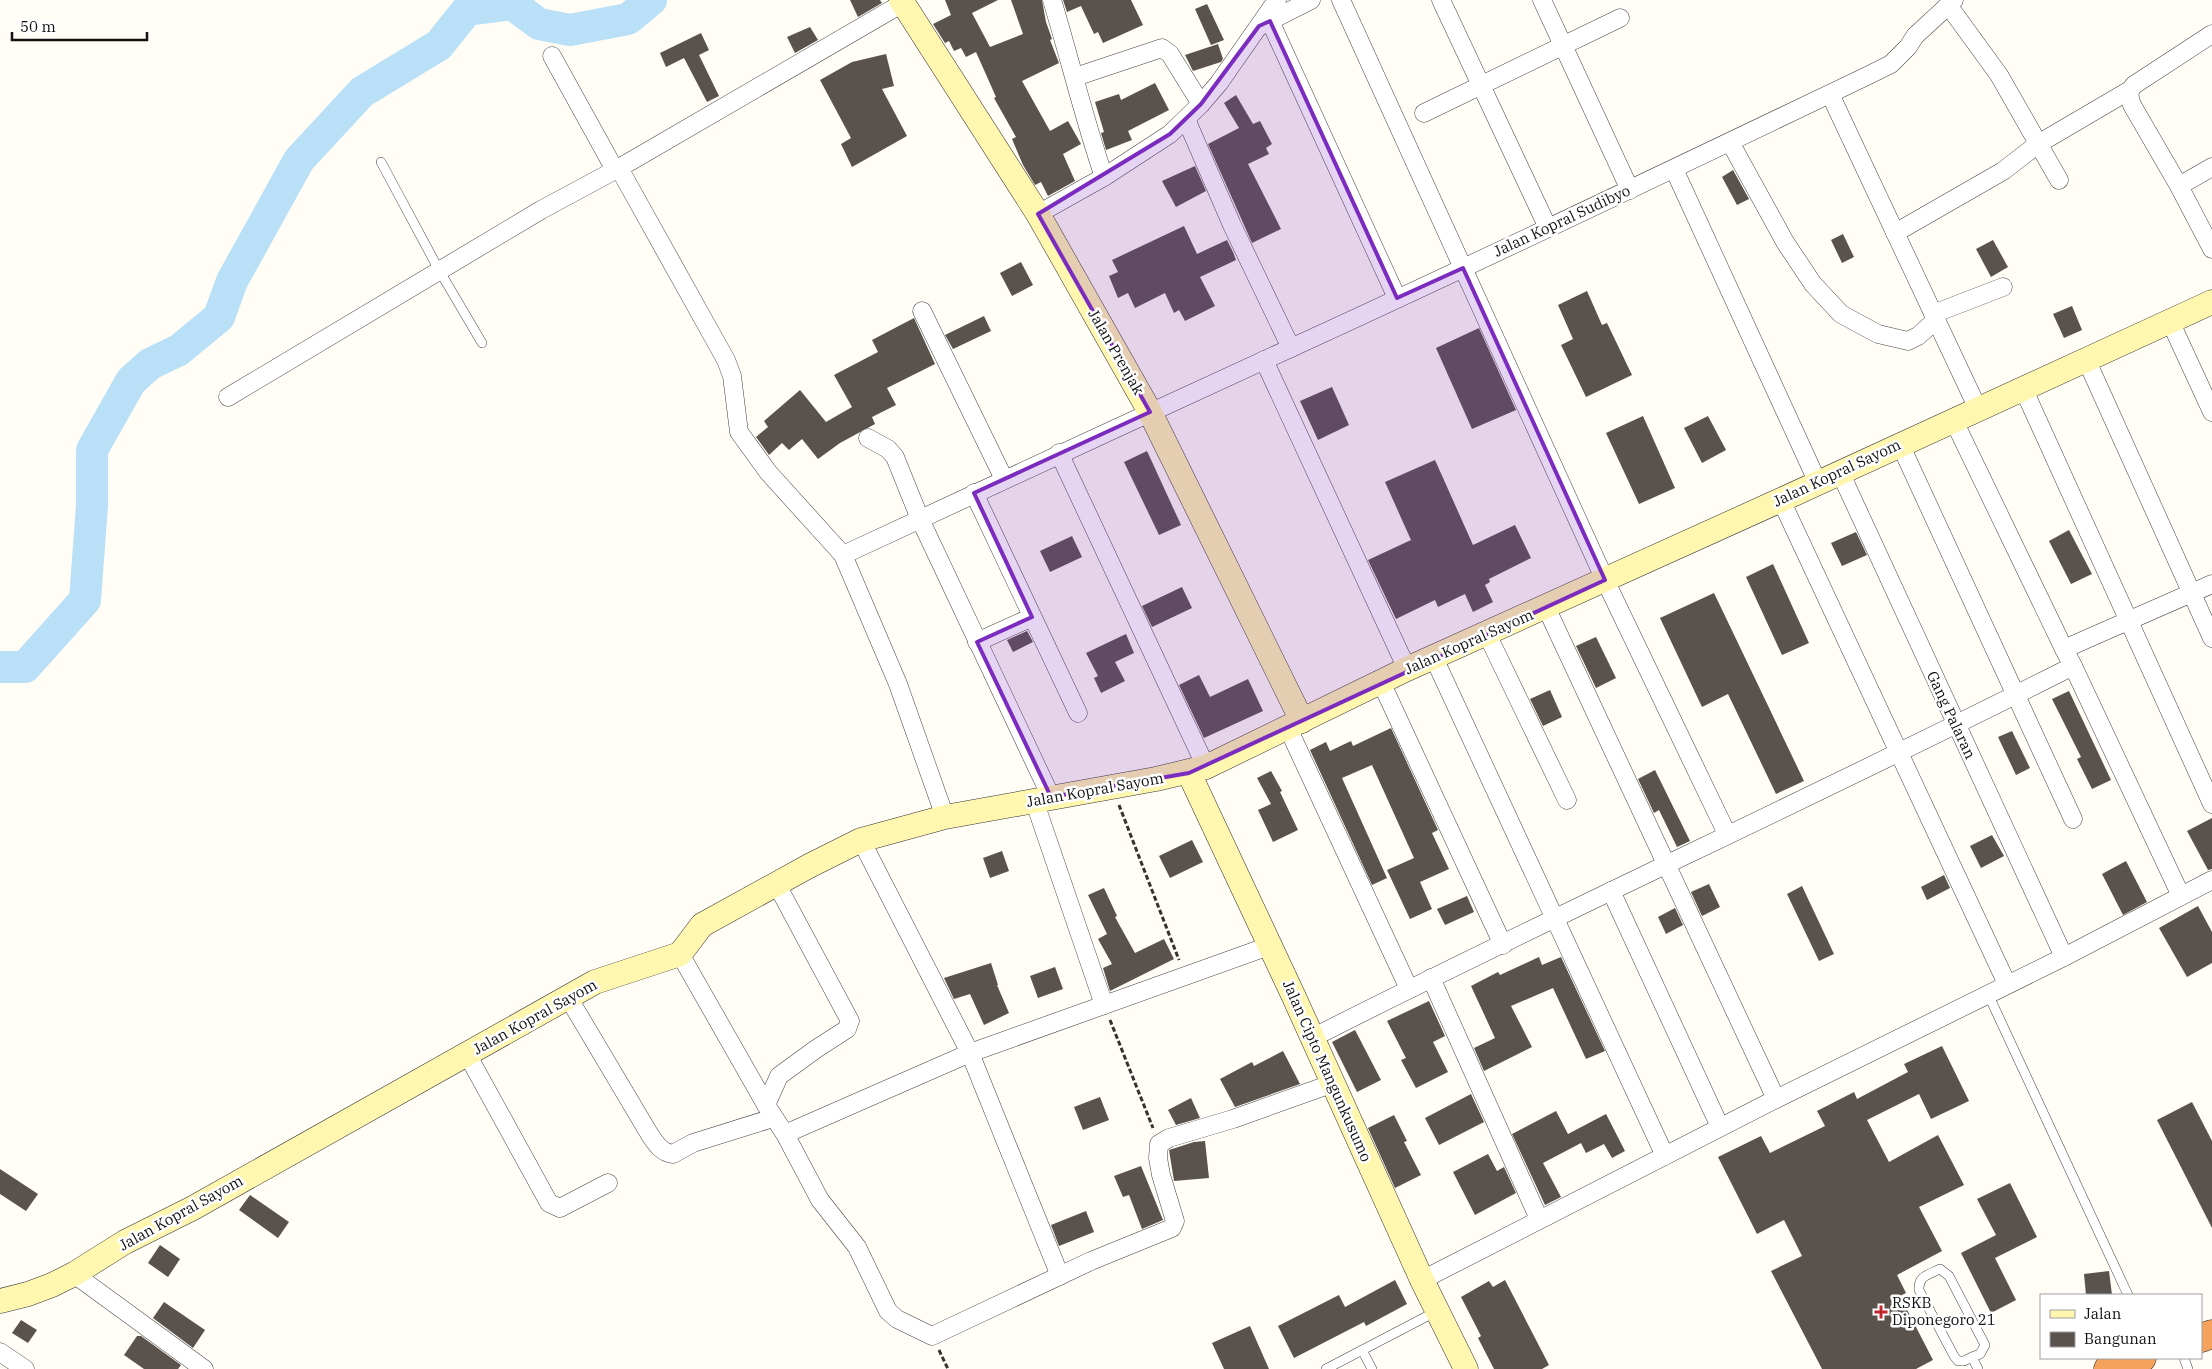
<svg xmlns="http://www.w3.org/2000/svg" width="2212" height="1369" viewBox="0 0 2212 1369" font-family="'IBM Plex Serif',serif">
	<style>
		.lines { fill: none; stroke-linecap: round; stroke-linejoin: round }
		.river { stroke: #b9e0f7; stroke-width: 32 }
		.building { fill: #5a524d }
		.lane-casing { stroke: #444; stroke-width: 10 }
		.street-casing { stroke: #444; stroke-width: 19 }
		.secondary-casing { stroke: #333; stroke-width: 25 }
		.highway-casing { stroke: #222; stroke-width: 29 }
		.path { stroke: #333; stroke-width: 3; stroke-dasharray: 5 2.5; stroke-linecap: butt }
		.lane { stroke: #fff; stroke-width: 9 }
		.street { stroke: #fff; stroke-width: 18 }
		.secondary { stroke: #fff6b0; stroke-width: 24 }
		.highway { stroke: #f5a25d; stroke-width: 28 }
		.marked { fill: #7b2cbf; fill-opacity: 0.2; stroke: #7b2cbf; stroke-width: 4; stroke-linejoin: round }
		.poi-dot { fill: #c4262e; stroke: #fff; stroke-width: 2 }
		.labels { text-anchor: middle; stroke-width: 5; stroke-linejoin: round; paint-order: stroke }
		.street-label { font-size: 15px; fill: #111; stroke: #fff }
		.poi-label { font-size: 15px; fill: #111; stroke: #fff; text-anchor: start }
	</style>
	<rect width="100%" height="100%" fill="#fffdf5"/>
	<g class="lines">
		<polyline class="river" points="0,667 25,667 85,600 92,505 92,450 131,381 150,364 179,350 219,317 232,281 299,160 362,92 439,45 467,10 512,4 539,24 570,30 628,19 651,0"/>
	</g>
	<g class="building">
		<polygon points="850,0 880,0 882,3 858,17"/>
		<polygon points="945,0 998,0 972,13 990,47 1023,34 1011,0 1042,0 1046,22 1052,39 1050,40 1059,63 1022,81 1050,131 1068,121 1081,144 1063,154 1075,181 1048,196 1041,182 1035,185 1023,165 1012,139 1016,137 994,98 996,97 976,52 966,57 961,48 954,51 949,41 945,43 933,24 951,15"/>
		<polygon points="1063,0 1131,0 1143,25 1103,43 1098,32 1094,34 1081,6 1067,12"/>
		<polygon points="1207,4 1224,40 1211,45 1195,9"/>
		<polygon points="810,27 818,40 795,53 787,37"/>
		<polygon points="701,33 709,50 699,55 719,96 707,102 684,58 666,67 660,53"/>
		<polygon points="1218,44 1223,59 1221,62 1193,71 1185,55"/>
		<polygon points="886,54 894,86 882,89 907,136 852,167 841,144 851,138 820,80 852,62"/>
		<polygon points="1155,83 1169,110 1128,131 1132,140 1106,150 1101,133 1104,132 1095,102 1119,94 1121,100"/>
		<polygon points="1236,95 1253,124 1260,121 1272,144 1266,148 1269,154 1248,164 1281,229 1252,243 1208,144 1239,128 1224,103"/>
		<polygon points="1195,166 1206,191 1176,207 1162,181"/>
		<polygon points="1733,170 1749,199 1737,205 1722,177"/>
		<polygon points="1184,226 1197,254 1227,240 1233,252 1236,260 1200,277 1215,306 1185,321 1179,310 1174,313 1165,293 1135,308 1128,293 1118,298 1109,276 1118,272 1112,260"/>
		<polygon points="1843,234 1854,257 1842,263 1831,240"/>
		<polygon points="1993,240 2008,267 1991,277 1976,249"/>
		<polygon points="1021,262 1033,285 1012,296 1000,273"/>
		<polygon points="1587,291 1602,325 1607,323 1632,375 1586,397 1561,345 1573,339 1558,305"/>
		<polygon points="2072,306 2082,330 2064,338 2053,314"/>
		<polygon points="984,316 991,331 953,349 945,335"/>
		<polygon points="914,318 935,364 887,388 896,405 872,417 875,424 840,443 818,459 802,439 789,450 782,443 769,455 756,437 768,427 764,421 800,390 826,422 852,407 834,375 878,352 872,340"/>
		<polygon points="1479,328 1516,410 1472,429 1436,348"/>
		<polygon points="1332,387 1349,425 1318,440 1300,401"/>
		<polygon points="1643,416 1675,488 1639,504 1606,433"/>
		<polygon points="1708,416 1726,450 1702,463 1684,428"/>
		<polygon points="1147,451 1181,525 1159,535 1124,462"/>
		<polygon points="1435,460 1473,545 1515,525 1531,558 1489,579 1490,582 1485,585 1493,602 1473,612 1465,594 1438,607 1435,600 1396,619 1368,560 1411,540 1385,482"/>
		<polygon points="2069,530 2092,574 2071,584 2049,541"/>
		<polygon points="1856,532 1867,555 1842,566 1831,543"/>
		<polygon points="1072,536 1082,557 1050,572 1040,551"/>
		<polygon points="1773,564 1809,643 1782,655 1746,577"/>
		<polygon points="1182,587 1192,608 1152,627 1142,606"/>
		<polygon points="1714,593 1804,781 1776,794 1728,694 1702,707 1660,618"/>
		<polygon points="1027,631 1033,642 1013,652 1007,640"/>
		<polygon points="1126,634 1134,653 1115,662 1125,681 1101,693 1094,678 1098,676 1086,653"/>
		<polygon points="1596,637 1616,678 1596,688 1576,646"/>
		<polygon points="1199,675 1210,697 1248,679 1263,711 1204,738 1179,685"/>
		<polygon points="1550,690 1562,717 1543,726 1530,699"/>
		<polygon points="2069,691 2111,780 2092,789 2077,759 2081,757 2052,699"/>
		<polygon points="1391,728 1438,830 1432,833 1449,869 1420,882 1432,909 1410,919 1387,870 1414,858 1372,765 1342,778 1387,878 1372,885 1310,750 1326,742 1330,751 1351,741 1353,746"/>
		<polygon points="2012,731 2030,768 2016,775 1998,737"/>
		<polygon points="1655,770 1690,841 1677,847 1659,810 1654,813 1638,779"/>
		<polygon points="1271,771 1282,791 1280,792 1298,830 1273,842 1258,810 1271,804 1257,778"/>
		<polygon points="2212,818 2212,869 2208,870 2187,831"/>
		<polygon points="1992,835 2004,856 1981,868 1970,846"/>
		<polygon points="1192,840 1203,862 1170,878 1159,856"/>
		<polygon points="1002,851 1009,871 990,878 983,858"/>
		<polygon points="2126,861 2147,902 2123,915 2102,874"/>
		<polygon points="1944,875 1950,888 1927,900 1921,887"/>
		<polygon points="1709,884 1720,907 1702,916 1691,892"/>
		<polygon points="1802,886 1834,954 1819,961 1787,894"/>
		<polygon points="1104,888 1117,916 1115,917 1135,953 1164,939 1174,959 1110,991 1103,968 1112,964 1098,939 1107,934 1088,895"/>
		<polygon points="1467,896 1474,912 1445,925 1437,909"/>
		<polygon points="2198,906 2212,932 2212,963 2187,977 2159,928"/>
		<polygon points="1675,908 1683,925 1666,934 1658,917"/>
		<polygon points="1539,957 1542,965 1561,957 1605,1051 1586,1059 1553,988 1511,1006 1532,1047 1484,1071 1474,1048 1495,1038 1471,986 1498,972 1500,975"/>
		<polygon points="991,963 998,985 997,985 1009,1013 984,1025 970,994 954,999 944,978"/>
		<polygon points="1055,967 1063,989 1038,998 1030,976"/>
		<polygon points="1429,1001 1445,1036 1433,1042 1448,1072 1416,1088 1401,1060 1406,1058 1387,1021"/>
		<polygon points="1355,1030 1381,1080 1357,1092 1332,1042"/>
		<polygon points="1942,1046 1969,1101 1931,1119 1919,1094 1867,1120 1889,1162 1938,1135 1964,1185 1919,1207 1942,1251 1897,1275 1906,1293 1900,1296 1933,1360 1916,1369 1822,1369 1771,1271 1802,1256 1784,1220 1757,1234 1718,1157 1761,1136 1770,1153 1825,1126 1817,1111 1854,1092 1857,1099 1908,1072 1904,1064"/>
		<polygon points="1283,1051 1300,1084 1235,1107 1220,1079 1252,1062 1254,1066"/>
		<polygon points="1471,1094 1484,1122 1439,1145 1425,1118"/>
		<polygon points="1100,1097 1109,1120 1083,1130 1074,1107"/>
		<polygon points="1191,1098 1200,1118 1176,1125 1168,1110"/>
		<polygon points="2192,1102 2212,1141 2212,1228 2157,1120"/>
		<polygon points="1556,1111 1568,1134 1606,1114 1625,1151 1612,1158 1604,1144 1586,1153 1581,1143 1543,1163 1561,1197 1545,1205 1512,1134"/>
		<polygon points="1394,1115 1407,1141 1404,1142 1421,1175 1395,1188 1368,1128"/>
		<polygon points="1205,1141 1209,1178 1174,1181 1169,1150 1194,1142"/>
		<polygon points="1488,1154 1497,1171 1504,1167 1516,1193 1475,1215 1453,1172"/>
		<polygon points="1141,1166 1163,1220 1142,1229 1129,1195 1123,1197 1114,1176"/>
		<polygon points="0,1169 38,1194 26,1211 0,1194"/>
		<polygon points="2010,1183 2037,1237 1995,1258 2016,1300 1991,1313 1961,1253 1996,1235 1977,1199"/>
		<polygon points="250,1195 289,1222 278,1238 239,1210"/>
		<polygon points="1086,1211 1094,1232 1059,1246 1051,1225"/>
		<polygon points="160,1245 180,1259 168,1277 148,1263"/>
		<polygon points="2109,1271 2112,1295 2086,1295 2084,1274"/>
		<polygon points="1395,1280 1407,1304 1366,1326 1364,1322 1294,1358 1278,1326 1339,1295 1345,1307"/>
		<polygon points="1505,1280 1549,1365 1542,1369 1494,1369 1478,1338 1481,1336 1461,1297 1489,1281 1493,1287"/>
		<polygon points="164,1302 205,1330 193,1348 153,1318"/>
		<polygon points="21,1320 37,1330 28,1343 12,1333"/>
		<polygon points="1250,1326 1269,1369 1224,1369 1212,1343"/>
		<polygon points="137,1336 141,1336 181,1365 178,1369 144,1369 124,1355"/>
	</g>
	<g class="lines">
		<defs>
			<g id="lane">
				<polyline points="381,162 439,270 482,343"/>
				<polyline points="1988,994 2128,1295"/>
				<polyline points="1362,1350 1372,1369"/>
				<path d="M1972 1357 1980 1354 1985 1345 1949 1276 1940 1269C1928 1275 1918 1276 1919 1290L1954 1356 1958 1361H1964L1972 1357 1978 1369"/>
				<polyline points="2184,1358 2188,1369"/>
				<polyline points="1326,1369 1437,1311"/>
			</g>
			<g id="street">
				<path d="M1052 0C1070 59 1084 119 1104 177"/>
				<polyline points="1341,0 1605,580 1727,834"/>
				<polyline points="1441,0 1548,228"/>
				<polyline points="1542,0 1630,190"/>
				<polyline points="1948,5 1999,75 2059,180"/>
				<polyline points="1270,21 1397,298"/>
				<polyline points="1260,26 1311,0"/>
				<path d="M2212 34 2134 85C2128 92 2129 96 2132 105L2179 186 2212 249"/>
				<polyline points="552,56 615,170"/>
				<polyline points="1075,77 1162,48 1170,54 1201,104"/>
				<polyline points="1830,94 1978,409"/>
				<polyline points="1424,113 1620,18"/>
				<polyline points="1186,119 1232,225 1291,348"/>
				<polyline points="1730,142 1785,242 1813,284 1841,314 1878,334 1908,341 1918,336 1936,320"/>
				<polyline points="619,168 726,360 732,376 739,432 768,472 843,555"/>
				<polyline points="1674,169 1818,483"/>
				<polyline points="2179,186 2212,167"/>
				<polyline points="1038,214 1104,177 1170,134 1201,104 1219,83 1277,0"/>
				<polyline points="1895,233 2003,171 2038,144 2130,90"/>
				<polyline points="922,311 1004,479"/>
				<polyline points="1933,314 2003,287"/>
				<polyline points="2170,321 2212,412"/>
				<polyline points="2086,359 2212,638"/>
				<polyline points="1264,360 1407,669"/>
				<polyline points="2023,388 2212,804"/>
				<polyline points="228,397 541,210 619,168 903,3"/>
				<polyline points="1953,419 2064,649"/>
				<polyline points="868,438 888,449 895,457 920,519 1051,797"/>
				<polyline points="1900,444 2073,819"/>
				<polyline points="1059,453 1206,767"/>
				<polyline points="1840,472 2064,957"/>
				<polyline points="974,493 1078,713"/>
				<polyline points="1781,500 2007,984"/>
				<polyline points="1546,607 1776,1099"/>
				<polyline points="1487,634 1567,800"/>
				<polyline points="977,642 1032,617"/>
				<polyline points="1434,658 1665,1156"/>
				<polyline points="2073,666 2181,896"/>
				<polyline points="1381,682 1503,945"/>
				<polyline points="1288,728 1409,989"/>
				<polyline points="1034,800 1104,1005"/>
				<path d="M945 817 898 684 843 555C992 485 1143 416 1293 347 1486 259 1677 167 1869 75L1891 64 1908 47 1915 36 1954 0"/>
				<polyline points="861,840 970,1053 1060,1276"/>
				<polyline points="1611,891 1720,1127"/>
				<polyline points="680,954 766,1105 785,1134 820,1200 857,1247 888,1311 897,1319 932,1336 1091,1261 1172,1228 1175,1221 1161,1175 1158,1158 1159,1144 1169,1138 1233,1119 1331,1084"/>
				<polyline points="1431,978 1539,1219"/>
				<path d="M568 997 650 1135C656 1144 662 1153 673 1154L693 1143 773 1118"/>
				<path d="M1312 1038C1564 910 1821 794 2073 666L2064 649 2212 584"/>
				<polyline points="467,1054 549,1203 560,1208 608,1183"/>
				<polyline points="766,1105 779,1076 816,1049 847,1029 850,1021 776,883"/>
				<polyline points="785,1134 970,1053 1269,946"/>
				<polyline points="74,1274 204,1369"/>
				<polyline points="1422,1280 1776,1099 2064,957 2212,880"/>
				<polyline points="0,1352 25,1369"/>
			</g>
			<g id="secondary">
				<polyline points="901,0 1038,214 1150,412 1302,721"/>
				<polyline points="1189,773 1294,997 1422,1280 1466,1369"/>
				<polyline points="0,1301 28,1294 52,1285 74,1274 125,1242 193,1208 595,982 680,954 702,925 809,866 861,840 945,817 1156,779 1206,767 1407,669 1781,500 2212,302"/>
			</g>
			<g id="highway">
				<polyline points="2201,1338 2212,1334"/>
				<polyline points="2108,1369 2142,1358"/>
			</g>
		</defs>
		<use href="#lane" class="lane-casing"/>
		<use href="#street" class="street-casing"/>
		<use href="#secondary" class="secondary-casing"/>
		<use href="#highway" class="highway-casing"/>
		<g class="path">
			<polyline points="1119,805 1179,960"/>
			<polyline points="1110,1020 1153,1128"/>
			<polyline points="939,1350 948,1369"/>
		</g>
		<use href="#lane" class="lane"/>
		<use href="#street" class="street"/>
		<use href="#secondary" class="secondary"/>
		<use href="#highway" class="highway"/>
	</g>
	<path class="marked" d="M1270 21 1397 298 1463 268 1605 580 1189 773 1051 797 977 642 1032 617 974 493 1150 412 1038 214 1170 134 1201 104 1259 26Z"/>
	<path class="poi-dot" d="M1878.5 1304.5h5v5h5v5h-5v5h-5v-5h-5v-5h5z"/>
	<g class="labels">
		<g class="street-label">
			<text transform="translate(1562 221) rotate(-25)" y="5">Jalan Kopral Sudibyo</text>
			<text transform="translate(1116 352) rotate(60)" y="5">Jalan Prenjak</text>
			<text transform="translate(1837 473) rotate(-25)" y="5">Jalan Kopral Sayom</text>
			<text transform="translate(1469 642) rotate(-24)" y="5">Jalan Kopral Sayom</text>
			<text transform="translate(1951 715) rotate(65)" y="5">Gang Palaran</text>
			<text transform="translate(1095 790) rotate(-10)" y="5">Jalan Kopral Sayom</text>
			<text transform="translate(535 1017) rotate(-29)" y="5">Jalan Kopral Sayom</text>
			<text transform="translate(1327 1071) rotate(66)" y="5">Jalan Cipto Mangunkusumo</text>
			<text transform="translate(181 1213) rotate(-29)" y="5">Jalan Kopral Sayom</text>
		</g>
		<g class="poi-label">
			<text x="1892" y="1308">RSKB<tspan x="1892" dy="17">Diponegoro 21</tspan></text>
		</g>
	</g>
	<rect x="2040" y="1294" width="162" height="65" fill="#ffffff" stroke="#a0a0a0"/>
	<rect x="2050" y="1310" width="25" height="8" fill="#fff6b0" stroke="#a0a0a0"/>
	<text x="2084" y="1319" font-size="15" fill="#111111">Jalan</text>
	<rect x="2050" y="1332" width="25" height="15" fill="#5a524d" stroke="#a0a0a0"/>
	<text x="2084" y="1344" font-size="15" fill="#111111">Bangunan</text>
	<path d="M12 32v8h135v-8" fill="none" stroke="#111111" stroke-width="2.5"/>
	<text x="20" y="32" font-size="15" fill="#111111" stroke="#ffffff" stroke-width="4" paint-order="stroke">50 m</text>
</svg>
